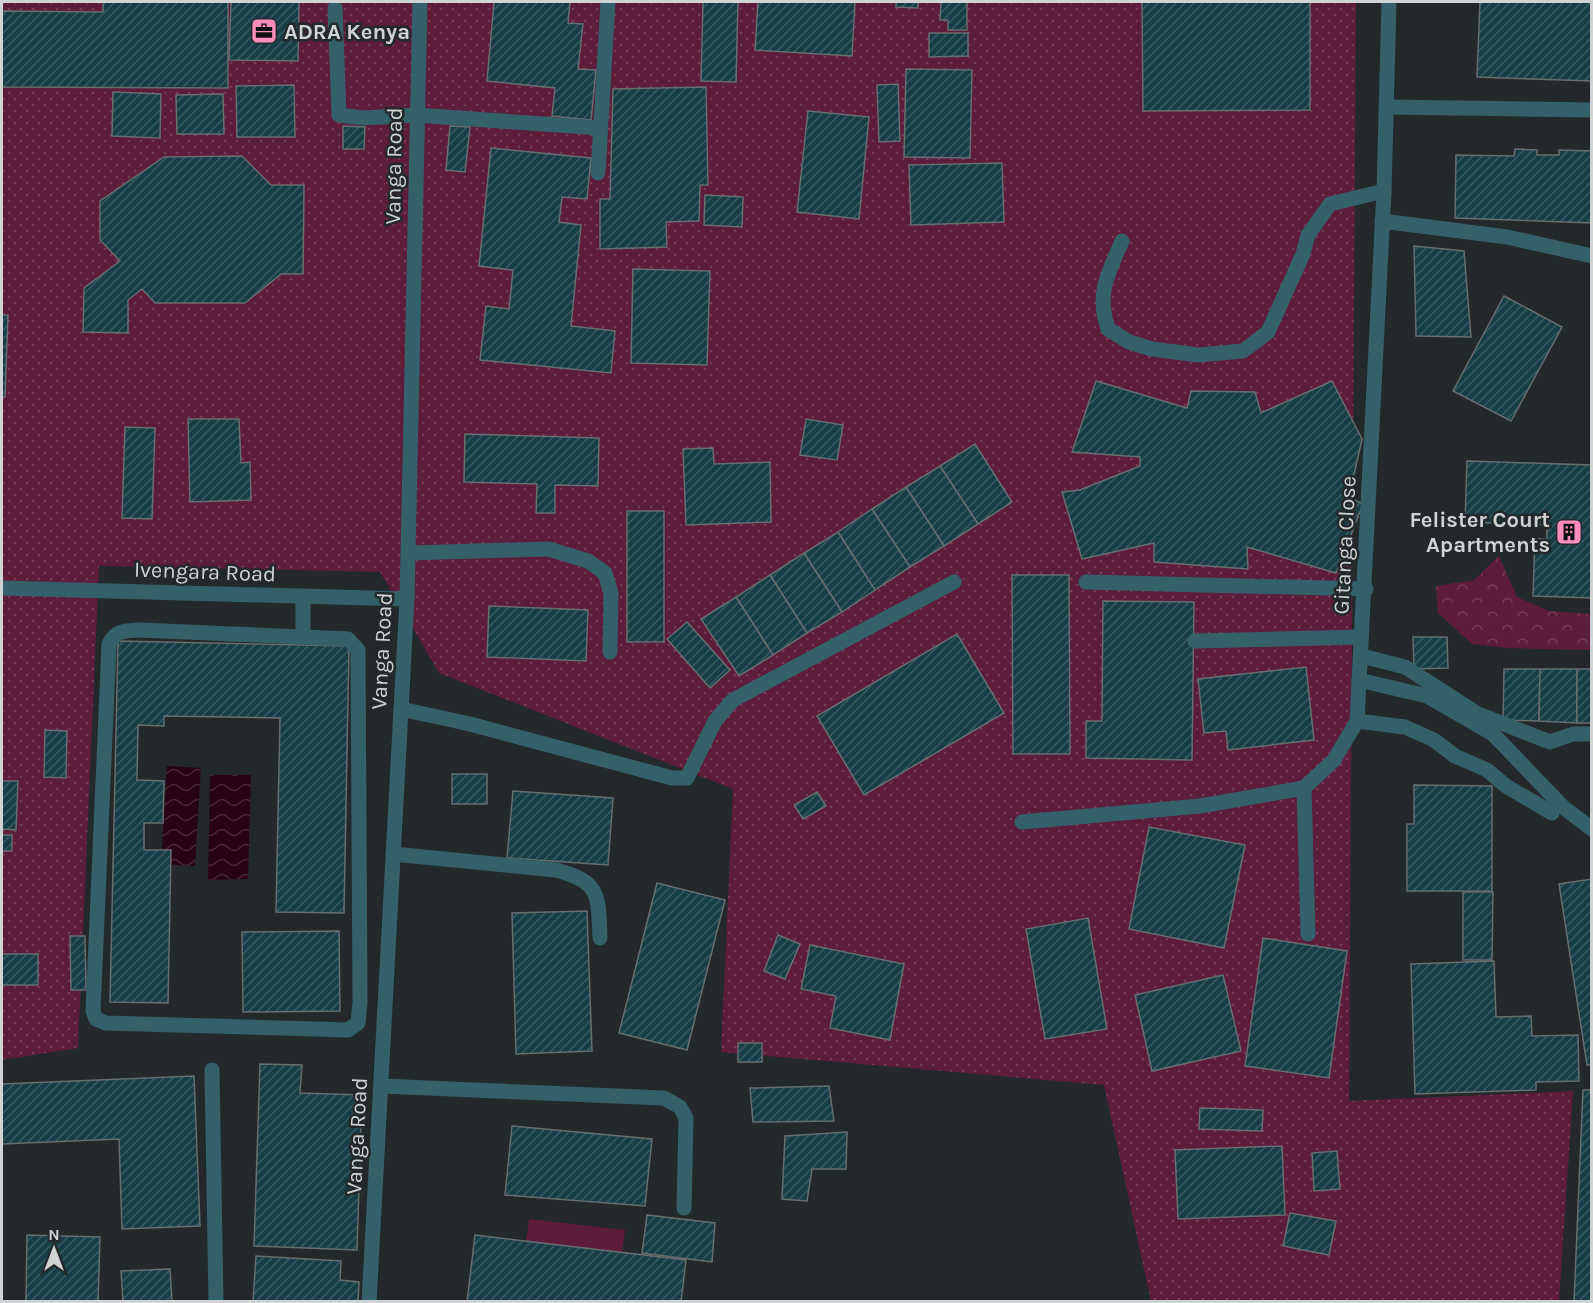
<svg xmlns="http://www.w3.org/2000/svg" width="1593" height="1303" viewBox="0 0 1593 1303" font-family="Karla,sans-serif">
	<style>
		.forest { fill: url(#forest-crowns) }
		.garden { fill: url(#garden-dots) }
		.pitch { fill: #5c1c3a }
		.water { fill: url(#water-waves) }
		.building { fill: url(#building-hatch); stroke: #676e70; stroke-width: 1.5 }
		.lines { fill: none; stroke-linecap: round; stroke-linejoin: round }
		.service { stroke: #34606a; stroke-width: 15 }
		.minor { stroke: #34606a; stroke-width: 15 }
		.labels { text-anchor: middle; stroke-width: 5; stroke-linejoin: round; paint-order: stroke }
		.poi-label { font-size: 22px; font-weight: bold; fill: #cfd3d4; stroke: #23292a; text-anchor: start }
		.street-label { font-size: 22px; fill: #cfd3d4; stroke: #23292a }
	</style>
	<defs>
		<pattern id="forest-crowns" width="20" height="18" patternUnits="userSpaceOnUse" patternTransform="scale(1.5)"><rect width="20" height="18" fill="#5c1c3a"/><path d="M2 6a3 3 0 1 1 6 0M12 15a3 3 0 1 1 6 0" fill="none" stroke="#723c56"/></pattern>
		<pattern id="garden-dots" width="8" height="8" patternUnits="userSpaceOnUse" patternTransform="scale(1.5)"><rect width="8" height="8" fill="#5c1c3a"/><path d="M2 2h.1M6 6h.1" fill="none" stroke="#723c56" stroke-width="1.8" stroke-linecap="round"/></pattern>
		<pattern id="water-waves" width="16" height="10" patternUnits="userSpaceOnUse" patternTransform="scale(1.5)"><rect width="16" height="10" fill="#280315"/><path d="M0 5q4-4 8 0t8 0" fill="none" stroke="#462736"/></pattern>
		<pattern id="building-hatch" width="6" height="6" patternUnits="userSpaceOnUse" patternTransform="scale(1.5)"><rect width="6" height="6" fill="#173e47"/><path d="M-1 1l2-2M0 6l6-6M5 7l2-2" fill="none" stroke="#385961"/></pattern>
	</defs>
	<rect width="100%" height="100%" fill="#23292a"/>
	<polygon class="forest" points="1499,556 1517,597 1549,611 1591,614 1591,650 1506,648 1472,644 1438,613 1436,586 1474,580"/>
	<polygon class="garden" points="2,2 1356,2 1349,1101 1573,1091 1559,1301 1151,1301 1104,1085 721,1052 733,789 439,673 380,572 99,566 78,1048 2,1060"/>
	<polygon class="pitch" points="529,1219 625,1230 616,1301 519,1302"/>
	<g class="water">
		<polygon points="167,766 201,768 195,866 161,864"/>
		<polygon points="210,775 251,775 248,879 208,880"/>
	</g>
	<g class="building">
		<polygon points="103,2 228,2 228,88 2,87 2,11 103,12"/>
		<polygon points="231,2 299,2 298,61 229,60"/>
		<polygon points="494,2 570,2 568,23 583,24 578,69 596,70 591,120 552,116 555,88 487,81"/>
		<polygon points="703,2 738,2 736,82 701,81"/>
		<polygon points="758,2 855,2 852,56 755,50"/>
		<polygon points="896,2 918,2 918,8 896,7"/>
		<polygon points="941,2 967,2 967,30 948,30 948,20 940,20"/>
		<polygon points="1142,2 1310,2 1310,110 1143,111"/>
		<polygon points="1480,2 1592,2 1592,81 1477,77"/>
		<polygon points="929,33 968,33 968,56 929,57"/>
		<polygon points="906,69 972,70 970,158 904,157"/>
		<polygon points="898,84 900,141 879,142 877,85"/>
		<polygon points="294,85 295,137 237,137 236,86"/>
		<polygon points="706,87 708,185 700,185 699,221 666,222 667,247 600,249 600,199 610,199 613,89"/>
		<polygon points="113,92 161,94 160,138 112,136"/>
		<polygon points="223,94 224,134 177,134 176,95"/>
		<polygon points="808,111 869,117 859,219 797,212"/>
		<polygon points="343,126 365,127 364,149 343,149"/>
		<polygon points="450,126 470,127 465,172 446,170"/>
		<polygon points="491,148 591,158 587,199 562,197 559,222 581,225 571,326 615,331 611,373 480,360 486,306 509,309 513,270 479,266"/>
		<polygon points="1515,149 1537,150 1537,155 1559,155 1559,150 1592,151 1592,223 1455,218 1456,155 1514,156"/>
		<polygon points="242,156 271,185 304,185 303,274 281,274 245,303 155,303 142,289 128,300 128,333 83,332 84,288 120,261 100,240 100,201 164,157"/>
		<polygon points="1002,163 1004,222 911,225 909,165"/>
		<polygon points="705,195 743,197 742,227 704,225"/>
		<polygon points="1414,246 1464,251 1471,337 1416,336"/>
		<polygon points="633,269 710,271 707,365 631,363"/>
		<polygon points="1504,296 1562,327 1511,421 1453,391"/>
		<polygon points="2,315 8,315 5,397 2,397"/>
		<polygon points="1096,381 1187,408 1191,391 1255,392 1261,413 1332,381 1362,439 1349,497 1363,504 1336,573 1247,547 1248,569 1154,562 1154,543 1082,559 1062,492 1080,490 1140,466 1140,457 1072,452"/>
		<polygon points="188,419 239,419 241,463 250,462 251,500 190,502"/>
		<polygon points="806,419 843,425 837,460 800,455"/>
		<polygon points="125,427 155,428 152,519 122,518"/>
		<polygon points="465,434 599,438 598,486 555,485 555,513 536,513 537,484 464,482"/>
		<polygon points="975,444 1012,502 978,524 940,466"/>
		<polygon points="713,448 714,464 770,462 771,522 686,525 683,449"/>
		<polygon points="1467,461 1592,465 1592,598 1533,596 1535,539 1547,539 1547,525 1465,522"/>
		<polygon points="940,466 978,524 944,546 906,487"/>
		<polygon points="906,487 944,546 910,567 872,509"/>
		<polygon points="872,509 910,567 875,590 838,532"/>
		<rect x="627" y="511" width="37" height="131"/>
		<polygon points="838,532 875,590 842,612 804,553"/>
		<polygon points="804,553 842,612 807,633 770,575"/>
		<polygon points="770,575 807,633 773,655 736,597"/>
		<polygon points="1012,575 1069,575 1070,754 1013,754"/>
		<polygon points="736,597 773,655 739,676 701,619"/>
		<polygon points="1103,601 1194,602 1192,760 1086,758 1086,721 1102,721"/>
		<polygon points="489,606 588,610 586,661 487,657"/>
		<polygon points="687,622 730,670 710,688 667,639"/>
		<polygon points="957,634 1004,713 864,795 817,716"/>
		<polygon points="1413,637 1447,637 1448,668 1414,669"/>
		<polygon points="118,641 349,646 344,913 276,912 280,718 164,716 164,726 138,725 137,780 164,781 163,823 144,823 144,850 171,850 168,1003 110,1002"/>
		<polygon points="1306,667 1314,740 1228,750 1226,731 1204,733 1198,679"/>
		<polygon points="1504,669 1540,669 1539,721 1503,720"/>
		<polygon points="1540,669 1577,669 1577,723 1539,721"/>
		<rect x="1577" y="669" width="15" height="54"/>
		<polygon points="45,730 67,731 66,778 44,777"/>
		<rect x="452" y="774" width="35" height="30"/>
		<polygon points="2,781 18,781 16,830 2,829"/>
		<polygon points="1414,785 1492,786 1492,891 1407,891 1407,824 1414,824"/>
		<polygon points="513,791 613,798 608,865 507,858"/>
		<polygon points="817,792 826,806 803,819 794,805"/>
		<polygon points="1149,827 1245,845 1224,948 1129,929"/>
		<rect x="2" y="835" width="10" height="16"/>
		<polygon points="1592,879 1592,1065 1587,1065 1559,884"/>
		<polygon points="657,883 725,900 687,1050 619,1033"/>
		<polygon points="1463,892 1493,892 1492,960 1463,960"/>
		<polygon points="587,911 592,1051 516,1054 512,913"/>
		<polygon points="1088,918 1107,1029 1045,1039 1026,929"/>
		<polygon points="339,931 340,1011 243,1012 242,932"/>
		<polygon points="778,935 800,944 785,979 764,971"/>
		<polygon points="70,936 85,936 86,990 71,990"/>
		<polygon points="1263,938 1347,951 1329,1078 1245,1066"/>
		<polygon points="810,945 904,964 890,1040 830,1028 836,996 801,989"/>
		<rect x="2" y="954" width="36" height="31"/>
		<polygon points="1494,961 1496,1017 1531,1016 1532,1036 1578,1035 1579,1081 1536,1082 1536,1090 1415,1094 1411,964"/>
		<polygon points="1223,975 1241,1051 1152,1071 1135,995"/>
		<rect x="738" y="1043" width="24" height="19"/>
		<polygon points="260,1064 302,1065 300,1093 362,1095 357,1250 254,1246"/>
		<polygon points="194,1076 200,1226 122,1229 119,1139 2,1144 2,1084"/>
		<polygon points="829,1086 834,1121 753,1122 750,1088"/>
		<polygon points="1583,1090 1592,1090 1592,1302 1574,1302"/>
		<polygon points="1200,1108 1263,1110 1262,1131 1199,1129"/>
		<polygon points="512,1126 652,1139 645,1206 505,1195"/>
		<polygon points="847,1132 846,1169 812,1169 807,1201 782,1199 785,1136"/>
		<polygon points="1282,1146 1285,1215 1178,1219 1175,1150"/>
		<polygon points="1337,1151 1340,1189 1314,1191 1312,1153"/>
		<polygon points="1290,1213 1336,1221 1329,1255 1283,1246"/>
		<polygon points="647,1215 715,1223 712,1262 642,1253"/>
		<polygon points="27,1235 100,1237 98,1302 26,1302"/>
		<polygon points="475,1235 686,1260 681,1302 467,1302"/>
		<polygon points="256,1256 341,1261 340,1280 359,1282 358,1302 253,1302"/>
		<polygon points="170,1269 172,1302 123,1302 121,1271"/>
	</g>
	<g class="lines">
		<g class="service">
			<polyline points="335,8 339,115 363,118 416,115 600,128"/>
			<polyline points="1388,107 1592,110"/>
			<polyline points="598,173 608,2"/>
			<path d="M1122 241C1108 274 1096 293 1108 329L1129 342 1152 349 1198 355 1243 351 1268 332 1303 254 1308 235 1330 204 1384 191"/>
			<polyline points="408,553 548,549 588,561 605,573 611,593 610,652"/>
			<polyline points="1086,582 1366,589"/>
			<path d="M139 630 348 639 358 650 360 1002 358 1023 348 1030 106 1023 96 1019 93 1011 109 644C116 630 125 631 139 630Z"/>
			<polyline points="303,636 303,596"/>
			<polyline points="1195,641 1361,637"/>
			<polyline points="1362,656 1405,667 1478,714 1550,742 1573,734 1592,734"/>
			<polyline points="1359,680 1427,696 1493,734 1563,807 1592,829"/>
			<polyline points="1357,721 1405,727 1434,740 1455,756 1487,770 1506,786 1552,813"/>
			<path d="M393 854 556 870C601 882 598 895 600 938"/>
			<polyline points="381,1086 664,1098 680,1107 686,1118 684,1208"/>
		</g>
		<g class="minor">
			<polyline points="1382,221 1507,237 1592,256"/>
			<polyline points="2,588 407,599"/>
			<polyline points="401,709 470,724 672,778 687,778 715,721 733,700 954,582"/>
			<polyline points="1304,788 1308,934"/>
			<polyline points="1022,822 1200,806 1304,788 1334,760 1357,721 1384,191 1389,2"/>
			<polyline points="212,1070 216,1302"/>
			<polyline points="369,1302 407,599 420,2"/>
		</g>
	</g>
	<defs>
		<symbol id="office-square" viewBox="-11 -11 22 22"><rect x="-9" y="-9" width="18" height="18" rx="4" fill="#fe8ebd" stroke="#23292a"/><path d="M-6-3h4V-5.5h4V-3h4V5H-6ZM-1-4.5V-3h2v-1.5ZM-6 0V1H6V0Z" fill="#111"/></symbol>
		<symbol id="building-square" viewBox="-11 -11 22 22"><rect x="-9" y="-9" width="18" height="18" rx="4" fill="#fe8ebd" stroke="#23292a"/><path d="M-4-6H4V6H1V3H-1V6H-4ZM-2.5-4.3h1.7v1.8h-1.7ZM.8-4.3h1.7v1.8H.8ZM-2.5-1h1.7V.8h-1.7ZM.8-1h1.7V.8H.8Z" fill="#111"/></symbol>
	</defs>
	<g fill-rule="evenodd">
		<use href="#office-square" x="249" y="16" width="30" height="30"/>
		<use href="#building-square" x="1554" y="517" width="30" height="30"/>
	</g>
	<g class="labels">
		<g class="poi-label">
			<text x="284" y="39">ADRA Kenya</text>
			<text x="1550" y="527" text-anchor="end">Felister Court<tspan x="1550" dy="25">Apartments</tspan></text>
		</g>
		<g class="street-label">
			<text transform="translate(393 166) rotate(-89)" y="8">Vanga Road</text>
			<text transform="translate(1344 545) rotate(-87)" y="8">Gitanga Close</text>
			<text transform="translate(205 571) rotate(2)" y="8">Ivengara Road</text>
			<text transform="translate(381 651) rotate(-87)" y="8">Vanga Road</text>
			<text transform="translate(356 1136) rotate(-87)" y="8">Vanga Road</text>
		</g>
	</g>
	<rect width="1593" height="1303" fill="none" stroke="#cfd3d4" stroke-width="6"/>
	<g transform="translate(54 1249)" stroke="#23292a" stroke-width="4.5" paint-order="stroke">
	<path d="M0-4.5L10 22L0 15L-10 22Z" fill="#cfd3d4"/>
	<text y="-9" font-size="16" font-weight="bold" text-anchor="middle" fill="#cfd3d4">N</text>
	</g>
</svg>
